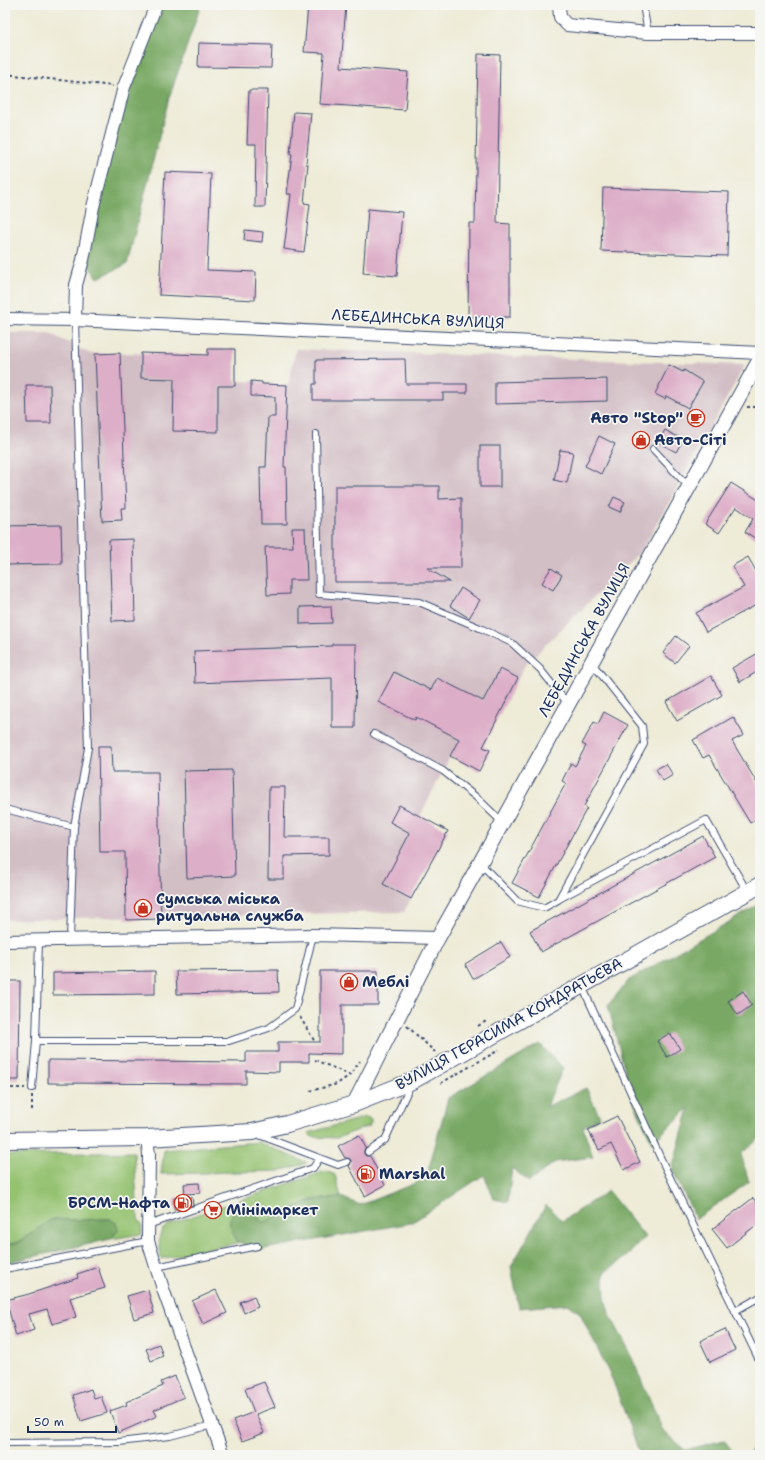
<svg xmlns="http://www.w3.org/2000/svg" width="765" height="1460" viewBox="0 0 765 1460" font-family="'Shantell Sans',sans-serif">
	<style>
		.industrial { fill: #d2bec5 }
		.green { fill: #95c271; stroke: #587868 }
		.forest { fill: #78a863; stroke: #4a6c60 }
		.building { fill: #ddaec8 }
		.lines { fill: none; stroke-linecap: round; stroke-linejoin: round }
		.service-casing { stroke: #3b4b70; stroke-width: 8 }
		.minor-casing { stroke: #3b4b70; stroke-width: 14 }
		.tertiary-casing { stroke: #3b4b70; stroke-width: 16 }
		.secondary-casing { stroke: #3b4b70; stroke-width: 18 }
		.path { stroke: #3b4b70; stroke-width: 2; stroke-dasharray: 3 3; stroke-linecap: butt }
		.service { stroke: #fff; stroke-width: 6 }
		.minor { stroke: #fff; stroke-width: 12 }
		.tertiary { stroke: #fff; stroke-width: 14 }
		.secondary { stroke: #fff; stroke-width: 16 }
		.labels { text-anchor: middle; stroke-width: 3.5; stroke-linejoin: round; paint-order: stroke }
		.street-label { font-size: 15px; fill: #1b2f5e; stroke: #f6f6f2 }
		.poi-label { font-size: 15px; font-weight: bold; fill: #1b2f5e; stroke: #f6f6f2; text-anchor: start }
	</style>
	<rect width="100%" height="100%" fill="#f6f6f2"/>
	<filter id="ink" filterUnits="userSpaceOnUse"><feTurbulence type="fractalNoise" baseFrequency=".025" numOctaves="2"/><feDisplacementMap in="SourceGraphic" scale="8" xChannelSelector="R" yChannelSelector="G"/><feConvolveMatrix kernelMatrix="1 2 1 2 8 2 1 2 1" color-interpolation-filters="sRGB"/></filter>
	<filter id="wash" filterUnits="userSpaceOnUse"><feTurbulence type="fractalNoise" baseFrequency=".012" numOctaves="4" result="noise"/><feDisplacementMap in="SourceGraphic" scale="16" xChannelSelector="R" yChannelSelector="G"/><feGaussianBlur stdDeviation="0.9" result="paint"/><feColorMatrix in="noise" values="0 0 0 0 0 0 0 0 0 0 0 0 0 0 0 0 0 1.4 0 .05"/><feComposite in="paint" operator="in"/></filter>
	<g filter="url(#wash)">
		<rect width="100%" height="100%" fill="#eeebd7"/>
		<polygon class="industrial" points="5,333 49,333 91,354 120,353 208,355 208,349 235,349 235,381 262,382 276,385 288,385 296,349 745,365 643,549 525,665 483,746 490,750 479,771 450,757 420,816 447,831 404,912 116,917 5,920"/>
		<g class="green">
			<polygon points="366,1117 369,1118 371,1120 371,1123 369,1126 337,1138 312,1137 308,1133"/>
			<polygon points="258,1142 307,1163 280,1171 161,1174 164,1150"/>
			<polygon points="134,1152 138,1219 142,1224 142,1234 111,1239 118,1230 110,1219 74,1220 53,1219 16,1243 8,1244 5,1243 5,1155"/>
			<path d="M326 1171 335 1175 341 1197 312 1200 263 1223 250 1209 236 1240 241 1242 161 1259C160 1244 155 1233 169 1224Z"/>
		</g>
		<g class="forest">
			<polygon points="156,5 201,5 169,98 127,264 98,278 83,260 124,87"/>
			<polygon points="760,904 760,1138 741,1154 749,1182 696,1219 672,1169 689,1108 652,1143 632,1098 608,1005 629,980"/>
			<polygon points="540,1044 563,1068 546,1107 586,1088 600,1117 583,1127 593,1157 555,1162 529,1182 512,1168 508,1202 494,1199 484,1175 411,1223 253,1251 236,1240 229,1222 235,1208 250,1209 263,1223 312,1200 341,1197 360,1205 426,1179 448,1098"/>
			<polygon points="608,1191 645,1237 627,1256 604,1273 605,1298 609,1313 629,1351 663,1431 685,1450 724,1440 733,1452 726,1455 640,1455 613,1381 580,1313 568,1304 519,1308 511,1267 546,1205 562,1221"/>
			<path d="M53 1219 74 1220 110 1219 116 1223 118 1230 111 1239 5 1263V1243C20 1249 39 1224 53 1219Z"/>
			<polygon points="760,1437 760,1455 749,1455"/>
		</g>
		<g id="blocks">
			<g class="building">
				<polygon points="308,5 346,5 341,67 408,72 405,110 320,104 324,53 304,52"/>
				<polygon points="199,43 272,45 271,68 198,67"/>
				<polygon points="478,54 500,55 497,223 510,224 510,317 468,317 469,223 475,223"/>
				<polygon points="249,90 268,90 265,207 255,207 256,144 247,144"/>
				<polygon points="294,112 311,113 306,164 308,164 304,203 310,204 304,252 284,249 291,194 287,194 292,154 290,154"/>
				<polygon points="165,172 211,174 207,270 256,272 255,300 159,295"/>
				<polygon points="603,188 729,192 727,256 601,251"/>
				<polygon points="368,209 402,212 397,276 363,273"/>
				<polygon points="245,230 263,232 262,242 244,240"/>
				<polygon points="208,349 235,349 235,386 218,386 218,432 173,431 174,379 141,378 141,353 208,355"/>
				<polygon points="120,353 126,508 121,508 122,520 102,521 95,354"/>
				<polygon points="405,359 406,384 467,384 467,393 443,393 443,400 313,400 313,384 316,384 316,360"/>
				<polygon points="669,365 683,372 684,370 703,382 688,408 666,396 665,399 655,394"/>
				<polygon points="607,379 607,401 495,404 495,382"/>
				<polygon points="251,381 262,382 262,384 287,385 284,467 286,467 287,524 261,524 260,467 266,467 268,417 275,417 275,397 251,396"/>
				<polygon points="26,385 50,385 51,423 27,423"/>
				<polygon points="665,430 683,440 676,452 658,442"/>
				<polygon points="599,436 615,444 601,474 585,466"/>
				<rect x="480" y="446" width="20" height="41"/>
				<polygon points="560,450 573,452 567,483 554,480"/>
				<polygon points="731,483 760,501 760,541 745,532 753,519 736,507 727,520 726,519 727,521 719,533 705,524"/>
				<polygon points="335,486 439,486 439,499 461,498 461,568 427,568 450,582 335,582"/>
				<polygon points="614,497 625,502 620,512 609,507"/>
				<polygon points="61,525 62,564 5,565 5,526"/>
				<polygon points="292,528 305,528 307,580 289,580 289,594 267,595 265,547 293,547"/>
				<polygon points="133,539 135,620 112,621 109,540"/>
				<polygon points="748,557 760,578 760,603 706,632 696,613 744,587 732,566"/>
				<polygon points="551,568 562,575 553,590 542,583"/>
				<polygon points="461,588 480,600 469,618 450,606"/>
				<polygon points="331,606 332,623 300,624 300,607"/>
				<polygon points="676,636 689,646 675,663 663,653"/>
				<polygon points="332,644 356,644 355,728 332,728 332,678 195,683 194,651 332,646"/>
				<polygon points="760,652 760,670 740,682 732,668"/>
				<polygon points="500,669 518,678 483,747 490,750 479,771 450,756 459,739 416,717 415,720 378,702 394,672 431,690 437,678 483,701"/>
				<polygon points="711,676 722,695 677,721 666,702"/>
				<polygon points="604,712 628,725 584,806 587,808 539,897 512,883 566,783 562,781 571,763 575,766 586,746 582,744 594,722 598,724"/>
				<polygon points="733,717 744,735 732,741 760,788 760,817 750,823 709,755 703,758 693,740"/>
				<polygon points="98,746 111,746 112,772 158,772 161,919 126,920 125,852 100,852"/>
				<polygon points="666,764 673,775 663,781 656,769"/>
				<polygon points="232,770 235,876 187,878 184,771"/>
				<polygon points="269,787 285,787 284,837 329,837 329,855 284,856 284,879 268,879"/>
				<polygon points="399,805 448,831 411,899 383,884 410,833 390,822"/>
				<polygon points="703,836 715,857 541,952 530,931"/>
				<polygon points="501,942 510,957 473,979 465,964"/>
				<polygon points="278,970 279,992 177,994 176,971"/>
				<polygon points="155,971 155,994 53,995 53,973"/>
				<polygon points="320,971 378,971 378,1005 342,1005 342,1054 309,1053 309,1062 279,1062 279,1072 246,1071 246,1084 48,1083 48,1060 246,1062 246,1052 278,1052 278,1042 320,1042"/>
				<polygon points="5,981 20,981 19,1080 5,1080"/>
				<polygon points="743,991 752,1005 738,1015 728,1001"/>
				<polygon points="670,1033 680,1049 667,1057 657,1041"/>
				<polygon points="617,1116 640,1162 624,1170 611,1144 599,1150 588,1130"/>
				<polygon points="359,1135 366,1148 364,1150 364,1154 366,1156 370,1156 385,1185 365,1196 349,1166 351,1163 351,1160 348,1158 345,1158 338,1146"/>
				<polygon points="199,1183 200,1193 185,1194 184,1184"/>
				<polygon points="192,1197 193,1205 181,1209 174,1209 174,1198"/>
				<polygon points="753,1198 760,1207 760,1222 727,1248 712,1229"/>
				<polygon points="98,1267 105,1288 70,1298 76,1317 52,1324 47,1309 29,1314 34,1330 16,1336 6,1300 29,1294 78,1278 77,1274"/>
				<polygon points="148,1290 154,1313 134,1319 127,1296"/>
				<polygon points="216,1290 227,1313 203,1324 192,1301"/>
				<polygon points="254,1296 258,1307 244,1313 240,1302"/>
				<polygon points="725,1329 735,1350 710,1362 700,1341"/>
				<polygon points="159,1344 163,1356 151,1361 146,1349"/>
				<polygon points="175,1376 184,1397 154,1410 157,1416 118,1433 110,1411 127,1405 126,1402 163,1386 161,1382"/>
				<polygon points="264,1382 275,1407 256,1414 264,1433 242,1441 233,1420 254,1412 245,1389"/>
				<polygon points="91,1389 94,1398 101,1396 107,1413 81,1421 73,1395"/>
			</g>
		</g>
	</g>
	<g filter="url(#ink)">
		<use href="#blocks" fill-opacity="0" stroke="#3b4b70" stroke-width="1"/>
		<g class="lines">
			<defs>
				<g id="service">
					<polyline points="643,5 648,33"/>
					<polyline points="316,434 319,594 419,602 480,628 512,643 540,669 568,704"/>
					<polyline points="653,449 689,487"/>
					<polyline points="374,734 443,771 476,797 502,822"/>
					<polyline points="5,809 74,827"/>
					<polyline points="480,863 517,901 544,908 558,900 644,744 642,726 592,663"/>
					<polyline points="559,899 706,820 747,891"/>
					<polyline points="70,939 74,827 88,748 75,320"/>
					<polyline points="39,941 36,1041 229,1041 269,1028 295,1009 313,935"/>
					<polyline points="582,986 661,1159 760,1362"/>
					<polyline points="32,1088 36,1041"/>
					<polyline points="259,1135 338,1165 347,1162"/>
					<polyline points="368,1152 385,1140 411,1084"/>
					<polyline points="148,1225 313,1168 319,1159"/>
					<polyline points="156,1267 257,1246"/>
					<polyline points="5,1269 148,1241"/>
					<polyline points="735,1311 760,1297"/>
					<polyline points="5,1443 119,1442 170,1436 212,1425"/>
				</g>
				<g id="minor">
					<polyline points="559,5 560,17 567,25 648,33 760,33"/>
					<polyline points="5,319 75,320 760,353"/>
					<polyline points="75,320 76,285 83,260 93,207 124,87 156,5"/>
					<polyline points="5,941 313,935 438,938"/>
					<polyline points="147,1138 149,1154 148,1241 164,1292 223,1455"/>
				</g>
				<polyline id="tertiary" points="354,1104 438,938 480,863 760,359"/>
				<polyline id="secondary" points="5,1140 147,1138 252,1132 287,1124 354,1104 412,1081 760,885"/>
			</defs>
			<use href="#service" class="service-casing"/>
			<use href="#minor" class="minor-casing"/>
			<use href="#tertiary" class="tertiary-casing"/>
			<use href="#secondary" class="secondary-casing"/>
			<g class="path">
				<polyline points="5,74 113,86"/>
				<polyline points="747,407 760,407"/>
				<polyline points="300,1017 315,1042"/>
				<polyline points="407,1026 435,1052"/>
				<polyline points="478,1026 488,1020"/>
				<polyline points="315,1060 350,1075 360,1061"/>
				<polyline points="441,1083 499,1050"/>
				<polyline points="5,1088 25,1088"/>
				<polyline points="310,1091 337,1084 350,1075"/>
				<polyline points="32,1095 32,1112"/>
			</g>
			<use href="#service" class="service"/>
			<use href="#minor" class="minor"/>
			<use href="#tertiary" class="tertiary"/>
			<use href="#secondary" class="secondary"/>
		</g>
	</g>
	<defs>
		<symbol id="cafe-ring" viewBox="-11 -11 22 22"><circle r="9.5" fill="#f6f6f2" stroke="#c8321e" stroke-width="1.5"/><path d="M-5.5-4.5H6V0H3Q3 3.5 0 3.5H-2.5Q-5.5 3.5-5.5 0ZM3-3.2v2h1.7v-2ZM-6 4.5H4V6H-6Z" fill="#c8321e"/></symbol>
		<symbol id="shop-ring" viewBox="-11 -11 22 22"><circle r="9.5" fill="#f6f6f2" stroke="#c8321e" stroke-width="1.5"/><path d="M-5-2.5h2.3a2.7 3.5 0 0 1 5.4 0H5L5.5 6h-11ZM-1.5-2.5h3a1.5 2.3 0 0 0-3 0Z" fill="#c8321e"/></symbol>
		<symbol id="fuel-ring" viewBox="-11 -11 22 22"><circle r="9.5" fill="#f6f6f2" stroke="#c8321e" stroke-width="1.5"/><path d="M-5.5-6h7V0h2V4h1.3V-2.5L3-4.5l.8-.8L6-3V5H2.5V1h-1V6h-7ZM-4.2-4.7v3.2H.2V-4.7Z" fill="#c8321e"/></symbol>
		<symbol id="supermarket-ring" viewBox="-11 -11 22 22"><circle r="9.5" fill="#f6f6f2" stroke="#c8321e" stroke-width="1.5"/><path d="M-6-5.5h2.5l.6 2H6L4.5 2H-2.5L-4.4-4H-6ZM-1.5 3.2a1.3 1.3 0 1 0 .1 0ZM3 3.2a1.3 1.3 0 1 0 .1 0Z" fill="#c8321e"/></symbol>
	</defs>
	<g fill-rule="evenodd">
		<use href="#cafe-ring" x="686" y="408" width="20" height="20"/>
		<use href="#shop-ring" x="631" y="430" width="20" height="20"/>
		<use href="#shop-ring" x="133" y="898" width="20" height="20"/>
		<use href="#shop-ring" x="339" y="972" width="20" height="20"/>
		<use href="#fuel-ring" x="356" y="1164" width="20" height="20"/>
		<use href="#fuel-ring" x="173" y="1193" width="20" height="20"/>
		<use href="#supermarket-ring" x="203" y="1200" width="20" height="20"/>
	</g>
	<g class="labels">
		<g class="street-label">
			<text transform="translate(418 319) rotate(3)" y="5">ЛЕБЕДИНСЬКА ВУЛИЦЯ</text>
			<text transform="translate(584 640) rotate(-61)" y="5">ЛЕБЕДИНСЬКА ВУЛИЦЯ</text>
			<text transform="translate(509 1024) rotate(-29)" y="5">ВУЛИЦЯ ГЕРАСИМА КОНДРАТЬЄВА</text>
		</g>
		<g class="poi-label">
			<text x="683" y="423" text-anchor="end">Авто "Stop"</text>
			<text x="654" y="445">Авто-Сіті</text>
			<text x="156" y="904">Сумська міська<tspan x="156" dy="17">ритуальна служба</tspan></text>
			<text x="362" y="987">Меблі</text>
			<text x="379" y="1179">Marshal</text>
			<text x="170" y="1208" text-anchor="end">БРСМ-Нафта</text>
			<text x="226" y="1215">Мінімаркет</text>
		</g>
	</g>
	<rect width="765" height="1460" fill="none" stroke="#f6f6f2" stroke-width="20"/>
	<path d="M28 1426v6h88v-6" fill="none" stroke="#1b2f5e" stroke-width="2"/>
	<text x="34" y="1426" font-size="12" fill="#1b2f5e" stroke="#f6f6f2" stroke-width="3" paint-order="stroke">50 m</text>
</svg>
